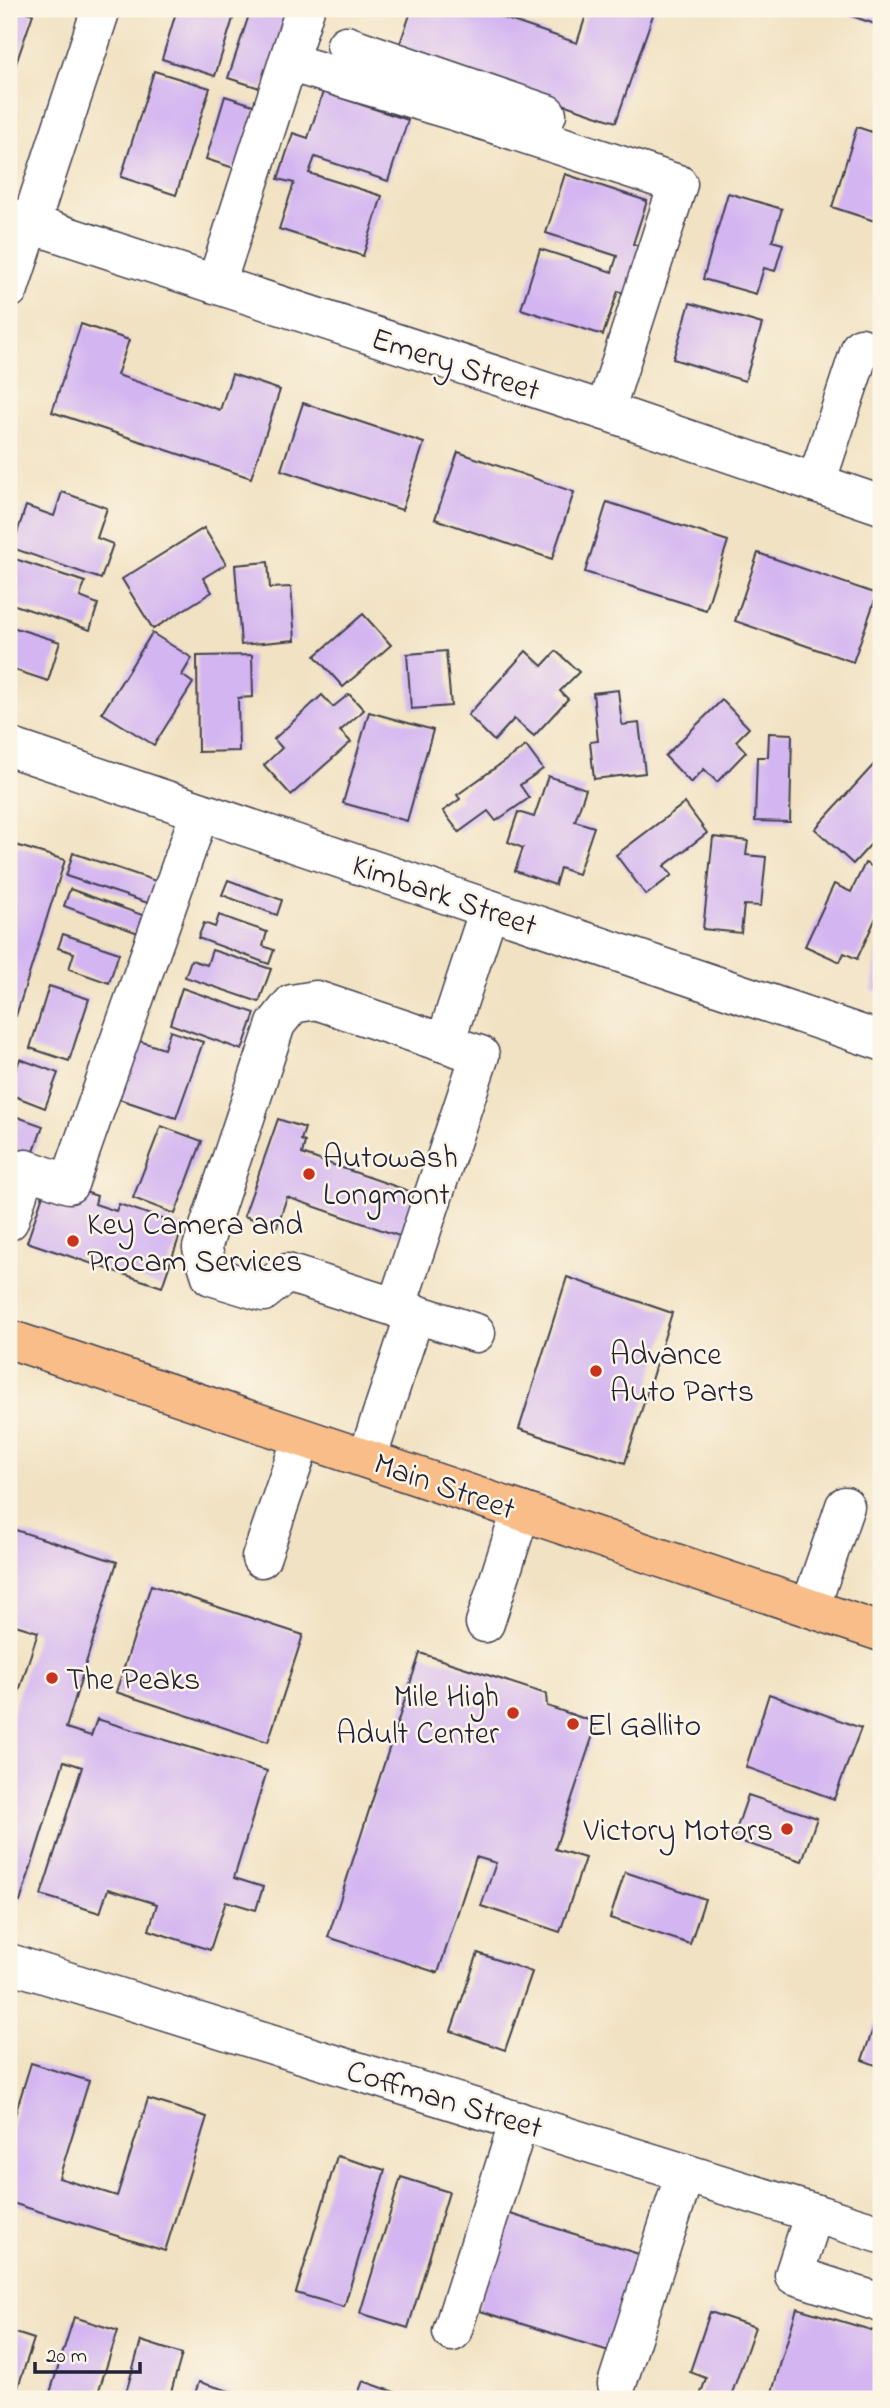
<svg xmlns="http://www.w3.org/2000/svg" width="890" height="2408" viewBox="0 0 890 2408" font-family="'Indie Flower',sans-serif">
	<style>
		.building { fill: #d3b5f1 }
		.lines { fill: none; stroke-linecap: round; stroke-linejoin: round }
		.minor-casing { stroke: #413f4f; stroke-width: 41 }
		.highway-casing { stroke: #413f4f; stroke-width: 41 }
		.minor { stroke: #fff; stroke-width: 38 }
		.highway { stroke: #f8bd88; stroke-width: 38 }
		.poi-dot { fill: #c8321e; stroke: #fcf5e5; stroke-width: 2.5 }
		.labels { text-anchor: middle; stroke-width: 5; stroke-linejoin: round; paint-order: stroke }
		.street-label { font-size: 32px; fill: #22223b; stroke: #fcf5e5 }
		.poi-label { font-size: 32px; fill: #22223b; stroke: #fcf5e5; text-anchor: start }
	</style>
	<rect width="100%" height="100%" fill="#fcf5e5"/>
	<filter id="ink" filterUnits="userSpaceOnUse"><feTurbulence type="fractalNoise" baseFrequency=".0143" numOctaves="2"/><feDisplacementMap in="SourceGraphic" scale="14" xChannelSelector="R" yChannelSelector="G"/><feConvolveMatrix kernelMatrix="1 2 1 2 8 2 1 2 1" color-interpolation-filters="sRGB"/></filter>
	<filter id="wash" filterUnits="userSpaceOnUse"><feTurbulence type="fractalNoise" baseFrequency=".00686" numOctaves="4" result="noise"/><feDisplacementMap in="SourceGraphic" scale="28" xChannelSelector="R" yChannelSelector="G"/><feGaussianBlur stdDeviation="1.57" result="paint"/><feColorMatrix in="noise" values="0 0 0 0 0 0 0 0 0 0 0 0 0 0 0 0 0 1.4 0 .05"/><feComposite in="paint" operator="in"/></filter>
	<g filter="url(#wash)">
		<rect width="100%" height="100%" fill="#f1e2c3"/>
		<g id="blocks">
			<g class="building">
				<polygon points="9,9 17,9 33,14 9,84"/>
				<polygon points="177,9 236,9 215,76 162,59"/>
				<polygon points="251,9 290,9 263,89 228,78"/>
				<polygon points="412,9 477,9 577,43 588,9 655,9 616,122 398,49"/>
				<polygon points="831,9 881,9 881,26"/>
				<polygon points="154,71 210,88 176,195 121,177"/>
				<polygon points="323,92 408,120 388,181 315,157 309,173 382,196 363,256 279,229 294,183 278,179 293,133 308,138"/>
				<polygon points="225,96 256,106 237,169 206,159"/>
				<polygon points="857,127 881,135 881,223 832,207"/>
				<polygon points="565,174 647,201 633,244 649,249 633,296 618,291 603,335 521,309 540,249 612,272 617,256 546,233"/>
				<polygon points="728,193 782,209 772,241 783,244 775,271 764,268 756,294 703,279"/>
				<polygon points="690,303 762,324 745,381 673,359"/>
				<polygon points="81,324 129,340 117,375 220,410 232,374 280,390 251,478 52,412"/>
				<polygon points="303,403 424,443 402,510 281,470"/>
				<polygon points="458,452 574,492 552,559 435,519"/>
				<polygon points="62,492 107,508 97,538 113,544 101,579 12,548 26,506 54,516"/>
				<polygon points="607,502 728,541 706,610 585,572"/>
				<polygon points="204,528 226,564 203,578 212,592 153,629 122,579"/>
				<polygon points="758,553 877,594 853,662 735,621"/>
				<polygon points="9,557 85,582 80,597 98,604 90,630 9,603"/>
				<polygon points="268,562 270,588 291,587 295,640 241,645 235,565"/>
				<polygon points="363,614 391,645 343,687 315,656"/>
				<polygon points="9,626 60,642 48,681 9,668"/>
				<polygon points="152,633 192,658 182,675 193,683 154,745 102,713"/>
				<polygon points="446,651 451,706 411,709 407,654"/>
				<polygon points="526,651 542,666 556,651 579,672 560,691 568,699 534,736 514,719 494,741 468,715"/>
				<polygon points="252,655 253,697 238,698 239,751 198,752 197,656"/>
				<polygon points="618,690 622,725 639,723 645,773 594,779 590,742 598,741 593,693"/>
				<polygon points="349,694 364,710 340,731 351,742 291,795 264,765 282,748 274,739 322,695 333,707"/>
				<polygon points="722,700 749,728 736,741 746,752 717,782 704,769 691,783 665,756"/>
				<polygon points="369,712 433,730 407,821 343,803"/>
				<polygon points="769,733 792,734 790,822 755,821 757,757 768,757"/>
				<polygon points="526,746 543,769 520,785 529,798 496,821 488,811 459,832 443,811 460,799 457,795"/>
				<polygon points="878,760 881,763 881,810 874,817 881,824 881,833 853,864 815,829"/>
				<polygon points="548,776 586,789 575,821 594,827 578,874 560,868 555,885 515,871 523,848 508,842 518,812 534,817"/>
				<polygon points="685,803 707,833 664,866 672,875 646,895 616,855"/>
				<polygon points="713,837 748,841 746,855 766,857 761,906 744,905 741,933 703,929"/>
				<polygon points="9,843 65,860 16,1016 9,1013"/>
				<polygon points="73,853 159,882 151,904 66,876"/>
				<polygon points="865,863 881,871 881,907 857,959 844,953 840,962 805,946 834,884 851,892"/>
				<polygon points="228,880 282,900 277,915 222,895"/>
				<polygon points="70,889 145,916 138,933 64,906"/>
				<polygon points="219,915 267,932 263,946 274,950 269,964 198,938 204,923 215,927"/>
				<polygon points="880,928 881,928 881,992 872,991"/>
				<polygon points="63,934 119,953 109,983 69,969 74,953 58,948"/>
				<polygon points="212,950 271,969 259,1002 185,977 191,960 207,965"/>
				<polygon points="49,986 89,999 69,1061 30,1048"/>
				<polygon points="182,988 255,1013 242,1050 170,1024"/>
				<polygon points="170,1031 203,1042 176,1118 113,1097 133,1039 164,1049"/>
				<polygon points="20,1059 58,1073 45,1108 9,1094 9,1088"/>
				<polygon points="9,1114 43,1126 28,1168 9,1161"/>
				<polygon points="278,1119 305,1128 301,1140 305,1142 302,1154 418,1194 402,1237 287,1197 277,1227 244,1216"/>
				<polygon points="161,1126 202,1141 175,1214 133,1198"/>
				<polygon points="48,1180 97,1196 95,1204 116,1211 119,1204 183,1226 162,1287 27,1242"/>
				<polygon points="567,1277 672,1313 625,1463 519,1429"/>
				<polygon points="9,1528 117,1562 66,1728 91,1736 97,1719 267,1771 234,1878 263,1887 256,1910 226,1901 210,1950 149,1930 157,1904 108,1889 100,1913 41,1895 82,1767 64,1761 20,1902 9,1899 9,1723 38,1632 9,1623"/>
				<polygon points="151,1585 303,1635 268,1742 116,1692"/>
				<polygon points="420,1653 546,1694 547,1706 597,1723 555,1849 585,1858 560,1932 481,1906 496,1863 476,1857 438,1973 328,1937"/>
				<polygon points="769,1694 861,1728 834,1799 746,1767"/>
				<polygon points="748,1795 817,1818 802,1861 733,1839"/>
				<polygon points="625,1872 705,1899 690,1944 610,1918"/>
				<polygon points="478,1953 532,1972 505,2050 451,2031"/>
				<polygon points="879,2012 881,2013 881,2067 862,2060"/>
				<polygon points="31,2063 89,2081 59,2178 117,2196 148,2099 207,2117 165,2251 9,2202 9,2134"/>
				<polygon points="337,2156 385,2170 344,2307 296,2293"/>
				<polygon points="401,2177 449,2192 408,2328 360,2313"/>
				<polygon points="507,2213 642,2255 612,2352 477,2310"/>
				<polygon points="797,2308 881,2333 881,2399 770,2399"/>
				<polygon points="710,2312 755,2327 730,2399 699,2399 706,2378 690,2372"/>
				<polygon points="74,2317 118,2331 96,2399 48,2399"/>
				<polygon points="9,2331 34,2339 14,2399 9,2399"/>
				<polygon points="141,2341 182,2354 169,2399 124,2399"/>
				<polygon points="363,2381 403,2395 402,2399 356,2399"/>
				<polygon points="199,2382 233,2392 231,2399 193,2399"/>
			</g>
		</g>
	</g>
	<g filter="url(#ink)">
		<use href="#blocks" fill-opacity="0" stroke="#413f4f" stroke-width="2"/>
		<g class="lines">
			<defs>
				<g id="minor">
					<polyline points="346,45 547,114"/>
					<polyline points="288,62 454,111 678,184 605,411"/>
					<polyline points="9,217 605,411 881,505"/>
					<polyline points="216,284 305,9"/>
					<polyline points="9,289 101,9"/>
					<polyline points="816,483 861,347"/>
					<polyline points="9,747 881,1041"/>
					<polyline points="445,1043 489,909"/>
					<polyline points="9,1221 26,1169 69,1184 200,812"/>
					<polyline points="396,1308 480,1055 316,1000 292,1004 276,1024 202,1248 211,1276 263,1292 287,1273 476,1333"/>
					<polyline points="367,1459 415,1314"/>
					<polyline points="261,1558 302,1438"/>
					<polyline points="810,1608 845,1506"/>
					<polyline points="485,1623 521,1511"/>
					<polyline points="9,1963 881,2234"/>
					<polyline points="814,2213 794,2275 881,2303"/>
					<polyline points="452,2332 519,2121"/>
					<polyline points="617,2384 685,2173"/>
				</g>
				<polyline id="highway" points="9,1339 881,1632"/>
			</defs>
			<use href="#minor" class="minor-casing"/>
			<use href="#highway" class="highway-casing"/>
			<use href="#minor" class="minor"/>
			<use href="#highway" class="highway"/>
		</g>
	</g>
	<g class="poi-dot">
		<circle cx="309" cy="1174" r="7"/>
		<circle cx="73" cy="1241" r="7"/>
		<circle cx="596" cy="1371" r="7"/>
		<circle cx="52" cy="1678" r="7"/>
		<circle cx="513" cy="1713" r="7"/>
		<circle cx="573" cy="1724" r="7"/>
		<circle cx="787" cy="1829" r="7"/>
	</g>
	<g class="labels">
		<g class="street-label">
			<text transform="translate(456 363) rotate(18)" y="11">Emery Street</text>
			<text transform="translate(445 894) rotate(19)" y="11">Kimbark Street</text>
			<text transform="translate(445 1485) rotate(19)" y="11">Main Street</text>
			<text transform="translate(445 2098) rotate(17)" y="11">Coffman Street</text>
		</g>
		<g class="poi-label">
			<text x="323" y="1167">Autowash<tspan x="323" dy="37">Longmont</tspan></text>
			<text x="87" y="1234">Key Camera and<tspan x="87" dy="37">Procam Services</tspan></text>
			<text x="610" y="1364">Advance<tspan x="610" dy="37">Auto Parts</tspan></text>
			<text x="66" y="1689">The Peaks</text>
			<text x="499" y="1706" text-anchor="end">Mile High<tspan x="499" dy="37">Adult Center</tspan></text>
			<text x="587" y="1735">El Gallito</text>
			<text x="773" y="1840" text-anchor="end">Victory Motors</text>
		</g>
	</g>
	<rect width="890" height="2408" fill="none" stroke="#fcf5e5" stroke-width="35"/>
	<path d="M35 2362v10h105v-10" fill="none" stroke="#22223b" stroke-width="3.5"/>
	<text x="46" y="2362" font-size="21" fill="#22223b" stroke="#fcf5e5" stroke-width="5" paint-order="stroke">20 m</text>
</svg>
